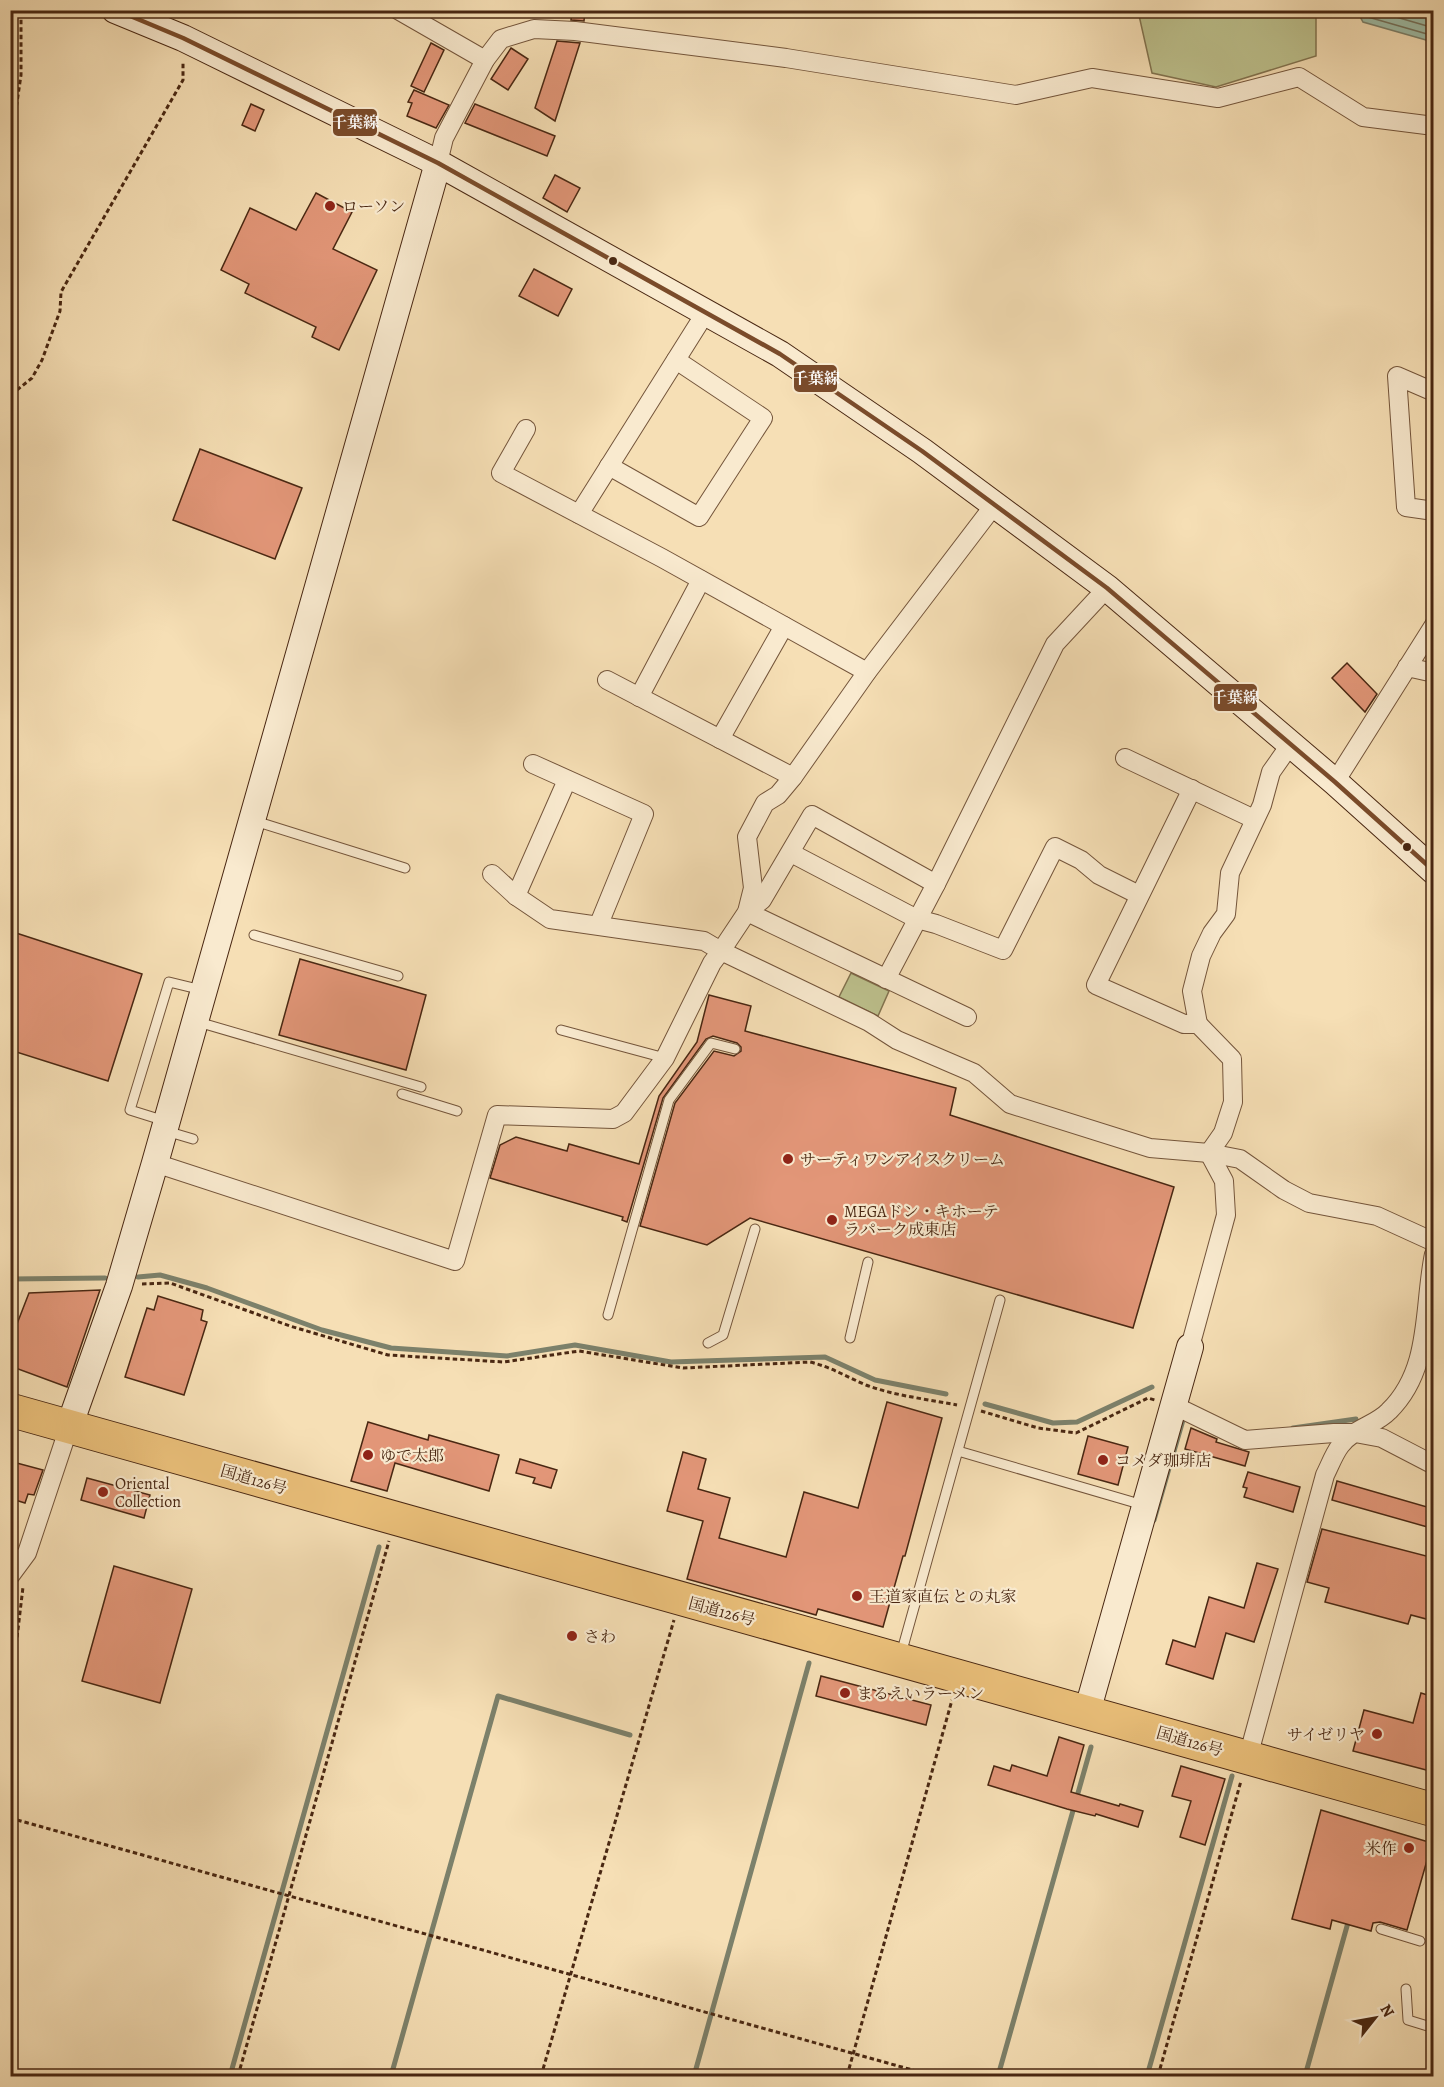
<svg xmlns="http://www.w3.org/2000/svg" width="1444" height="2087" viewBox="0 0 1444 2087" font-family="Alegreya,'Noto Serif JP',serif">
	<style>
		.green { fill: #bdc18d; stroke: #837450; stroke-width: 1.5 }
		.water { fill: #9ebda7; stroke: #7c816b; stroke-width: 1.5 }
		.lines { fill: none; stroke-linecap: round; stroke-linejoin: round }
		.shore { stroke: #74725c; stroke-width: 1.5 }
		.stream { stroke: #7c816b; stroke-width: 5 }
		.building { fill: #e29678; stroke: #492712; stroke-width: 1.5 }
		.lane-casing { stroke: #74553b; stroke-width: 11 }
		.street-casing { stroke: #74553b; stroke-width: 20 }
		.secondary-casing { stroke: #492712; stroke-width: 28 }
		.highway-casing { stroke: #492712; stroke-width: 35 }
		.path { stroke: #492712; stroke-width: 3; stroke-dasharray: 4.5 3; stroke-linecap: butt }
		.lane { stroke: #f9eacf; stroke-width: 9 }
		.street { stroke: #f9eacf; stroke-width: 18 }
		.secondary { stroke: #f9eacf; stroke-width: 26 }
		.highway { stroke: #ebc07a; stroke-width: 33 }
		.bus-1-casing { stroke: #f9eacf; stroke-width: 9 }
		.bus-1 { stroke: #7a4b2a; stroke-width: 4.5 }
		.poi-dot { fill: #8f2418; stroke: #f9eacf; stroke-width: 2 }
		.bus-dot { fill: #492712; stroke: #f9eacf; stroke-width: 2 }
		.labels { text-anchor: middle; stroke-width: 4.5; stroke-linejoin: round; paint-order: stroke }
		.poi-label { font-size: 16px; fill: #492712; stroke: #f9eacf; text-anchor: start }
		.street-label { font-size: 16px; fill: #492712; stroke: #f9eacf }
		.line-badge { stroke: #f9eacf; stroke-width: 2 }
		.badge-label { font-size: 16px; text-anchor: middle; font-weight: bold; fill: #fff }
	</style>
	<rect width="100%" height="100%" fill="#f6dfb5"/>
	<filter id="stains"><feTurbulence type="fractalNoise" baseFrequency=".00333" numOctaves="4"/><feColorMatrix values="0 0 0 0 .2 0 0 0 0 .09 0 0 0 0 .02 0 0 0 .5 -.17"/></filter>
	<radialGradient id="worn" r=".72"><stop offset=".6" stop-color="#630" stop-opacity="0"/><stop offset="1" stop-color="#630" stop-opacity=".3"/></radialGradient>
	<g class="green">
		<polygon points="1138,11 1316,11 1316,56 1216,87 1152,73"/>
		<polygon points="851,973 889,991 878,1016 839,997"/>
	</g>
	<polygon class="water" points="1357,11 1433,11 1433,42 1363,22"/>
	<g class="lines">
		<g class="shore">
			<polyline points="1364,10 1368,17 1434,36"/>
			<polyline points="1372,10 1434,28"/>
		</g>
		<g class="stream">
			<polyline points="138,1277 160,1275 207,1288 322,1330 391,1348 507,1356 575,1345 671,1362 825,1357 875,1380 946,1394"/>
			<polyline points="10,1279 105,1278"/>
			<polyline points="985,1404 1053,1423 1077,1422 1152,1387"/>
			<polyline points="1293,1428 1356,1419"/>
			<polyline points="1154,1520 1183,1420"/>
			<polyline points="230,2076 379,1547"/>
			<polyline points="391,2076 498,1696 630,1735"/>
			<polyline points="694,2076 809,1663"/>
			<polyline points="998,2076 1091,1747"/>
			<polyline points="1147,2076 1232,1776"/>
			<polyline points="1305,2076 1349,1919"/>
		</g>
	</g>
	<g class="building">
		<polygon points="572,10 585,10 584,21 571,20"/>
		<polygon points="557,41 580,43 555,121 535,108"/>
		<polygon points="431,43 444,50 424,92 411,86"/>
		<polygon points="511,48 528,59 508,90 491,79"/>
		<polygon points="414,90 449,105 436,128 407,116 412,103 408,102"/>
		<polygon points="251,104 264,110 255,131 242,125"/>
		<polygon points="475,104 555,136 547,156 465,123"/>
		<polygon points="555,175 580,188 567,212 543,198"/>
		<polygon points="316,193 352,212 333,249 377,270 339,350 312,337 316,327 245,293 249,284 221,270 250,208 296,230"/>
		<polygon points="534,269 572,289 558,316 519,296"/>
		<polygon points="200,449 302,488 275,559 173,520"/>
		<polygon points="1347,663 1377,694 1365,712 1332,678"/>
		<polygon points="10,931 142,974 108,1081 10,1050"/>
		<polygon points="300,959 426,995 406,1070 279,1035"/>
		<polygon points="709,995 751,1006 745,1031 956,1088 950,1115 1174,1187 1133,1328 750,1218 707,1245 640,1226 675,1103 714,1051 734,1056 741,1051 741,1047 737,1043 713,1036 706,1039 663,1098 627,1222 622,1220 623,1217 490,1178 500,1145 516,1137 567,1151 569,1144 639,1164 659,1096 697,1042"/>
		<polygon points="100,1290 67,1387 10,1366 10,1342 29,1293"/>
		<polygon points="158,1296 203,1310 201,1320 207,1322 184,1395 125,1377 147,1308 154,1310"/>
		<polygon points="887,1402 942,1418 905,1556 903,1556 883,1627 818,1609 816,1615 687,1579 703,1521 667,1511 683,1452 706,1459 698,1489 730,1498 719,1538 786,1557 804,1492 858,1508"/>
		<polygon points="368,1422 428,1440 429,1435 499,1455 489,1491 395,1463 387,1491 351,1481"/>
		<polygon points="1191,1428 1217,1439 1216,1442 1249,1452 1245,1466 1185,1449"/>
		<polygon points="1088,1436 1128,1447 1118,1485 1078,1474"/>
		<polygon points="520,1459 557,1470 551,1488 533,1483 535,1478 516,1473"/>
		<polygon points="13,1462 43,1470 34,1495 28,1494 25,1503 12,1499 15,1490 10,1489 10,1472"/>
		<polygon points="1248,1472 1300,1487 1293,1512 1244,1497 1247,1488 1243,1487"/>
		<polygon points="87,1478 150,1495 144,1518 81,1500"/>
		<polygon points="1337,1481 1434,1509 1431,1528 1332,1500"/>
		<polygon points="1322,1529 1434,1558 1434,1606 1430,1620 1411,1615 1408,1624 1325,1602 1329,1588 1307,1582"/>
		<polygon points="1257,1563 1278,1569 1254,1642 1226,1633 1213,1679 1166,1664 1173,1640 1195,1647 1209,1597 1244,1608"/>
		<polygon points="114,1566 192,1589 160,1703 82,1681"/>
		<polygon points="821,1676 931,1705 926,1725 816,1696"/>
		<polygon points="1421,1693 1434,1697 1434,1772 1353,1751 1364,1710 1413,1723"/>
		<polygon points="1059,1737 1084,1745 1071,1792 1119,1806 1120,1804 1143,1811 1138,1827 1096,1814 1095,1816 1067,1809 988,1785 994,1766 1010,1771 1012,1765 1047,1776"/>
		<polygon points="1181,1766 1225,1779 1205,1845 1180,1837 1191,1801 1172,1796"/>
		<polygon points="1321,1810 1432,1843 1407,1930 1380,1922 1373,1923 1371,1931 1332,1920 1330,1929 1292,1919"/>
	</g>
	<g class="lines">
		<defs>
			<g id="lane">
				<polyline points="255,821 405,868"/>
				<polyline points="254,935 398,976"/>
				<polyline points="198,1022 421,1087"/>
				<polyline points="561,1030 665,1058"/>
				<polyline points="402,1094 457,1111"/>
				<polyline points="165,1121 130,1110 169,982 202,990"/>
				<polyline points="166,1131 193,1139"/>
				<polyline points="608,1315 669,1100 711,1043 735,1049"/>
				<polyline points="850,1338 868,1262"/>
				<polyline points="708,1343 723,1335 755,1229"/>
				<polyline points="958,1451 1143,1505"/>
				<polyline points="901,1654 1000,1300"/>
				<polyline points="1381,1929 1420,1941"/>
				<polyline points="1406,1989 1408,2020 1434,2028"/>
			</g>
			<g id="street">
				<polyline points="398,10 485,60"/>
				<polyline points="438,163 444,138 485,60 501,39 534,29 575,31 786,58 1016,95 1092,78 1218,98 1299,77 1363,117 1434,126"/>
				<polyline points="1434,392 1397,376 1406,507 1434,511"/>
				<polyline points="526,429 501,473 662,558 867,672"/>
				<polyline points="609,466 699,517 763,418 676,360"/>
				<polyline points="579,514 706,312"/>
				<polyline points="1407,667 1434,673"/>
				<polyline points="607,680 793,777"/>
				<polyline points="639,697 701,580"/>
				<polyline points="720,739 784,626"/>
				<polyline points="1125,758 1254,819"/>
				<polyline points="533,764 644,814 599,924"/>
				<polyline points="1335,782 1434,625"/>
				<polyline points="1192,789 1096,985 1184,1024 1198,1024 1232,1059 1233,1102 1223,1133 1209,1153"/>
				<polyline points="791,853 917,919 936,924 1003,950 1055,847 1081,860 1099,875 1139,895"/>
				<polyline points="492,874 516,896 550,919 704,941 721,951 747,912 753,888 747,837 765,803 778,795 793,777 867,672 995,504"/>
				<polyline points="936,884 812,815 762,900 747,912 967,1017"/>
				<polyline points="516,896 567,780"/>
				<polyline points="886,979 936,884 1055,644 1107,588"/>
				<polyline points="1198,1024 1192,991 1201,956 1212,933 1226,914 1230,873 1262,805 1271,772 1290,745"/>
				<polyline points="155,1163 455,1261 497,1115 613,1119 624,1113 665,1058 712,963 721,951 869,1022 897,1040 974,1073 1010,1104 1150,1148 1209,1153 1240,1159 1284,1190 1309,1203 1377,1216 1434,1242"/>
				<polyline points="1190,1347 1226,1215 1224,1181 1209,1153"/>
				<polyline points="1173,1405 1245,1440 1334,1433 1355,1433 1382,1438 1434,1465"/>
				<polyline points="10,1576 27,1553 69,1427"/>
				<path d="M1248 1757 1325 1475C1330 1465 1334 1454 1340 1446 1352 1429 1376 1425 1389 1411 1432 1369 1423 1307 1434 1254"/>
			</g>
			<g id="secondary">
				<polyline points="115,10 183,38 438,163 780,354 922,451 1107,588 1335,782 1434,871"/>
				<polyline points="69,1427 119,1286 155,1163 438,163"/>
				<polyline points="1087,1712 1190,1347"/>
			</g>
			<polyline id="highway" points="10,1410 1434,1810"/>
		</defs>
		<use href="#lane" class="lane-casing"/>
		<use href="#street" class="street-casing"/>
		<use href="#secondary" class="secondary-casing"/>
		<use href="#highway" class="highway-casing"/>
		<g class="path">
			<polyline points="10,151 21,75 21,10"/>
			<path d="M10 302C14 345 21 386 10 428"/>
			<polyline points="17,390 32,378 42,360 60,311 61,292 183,80 183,61"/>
			<path d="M142 1284 170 1283 290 1326 388 1355 504 1362 579 1351 683 1368 810 1362C831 1367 847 1377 866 1385 895 1396 927 1399 957 1405"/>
			<polyline points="981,1411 1038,1428 1076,1433 1148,1398 1155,1400"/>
			<polyline points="10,1697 23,1587"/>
			<polyline points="10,1818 934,2076"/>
			<polyline points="238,2076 389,1541"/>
			<polyline points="541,2076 674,1620"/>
			<polyline points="847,2076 952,1700"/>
			<polyline points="1158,2076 1241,1781"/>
		</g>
		<use href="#lane" class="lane"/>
		<use href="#street" class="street"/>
		<use href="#secondary" class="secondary"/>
		<use href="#highway" class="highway"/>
		<defs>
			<polyline id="bus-1" points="116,10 183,38 438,163 780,354 922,451 1107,588 1335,782 1434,871"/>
		</defs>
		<use href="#bus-1" class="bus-1-casing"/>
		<use href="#bus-1" class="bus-1"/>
	</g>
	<g class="poi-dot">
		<circle cx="330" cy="206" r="6"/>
		<circle cx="788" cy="1159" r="6"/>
		<circle cx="832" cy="1220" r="6"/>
		<circle cx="368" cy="1455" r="6"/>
		<circle cx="1103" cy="1460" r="6"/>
		<circle cx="103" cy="1492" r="6"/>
		<circle cx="857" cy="1596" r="6"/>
		<circle cx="572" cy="1636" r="6"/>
		<circle cx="845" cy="1693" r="6"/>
		<circle cx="1377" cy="1734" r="6"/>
		<circle cx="1409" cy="1848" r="6"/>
	</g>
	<g class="bus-dot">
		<circle cx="613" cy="261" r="5"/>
		<circle cx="1407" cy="847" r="5"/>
	</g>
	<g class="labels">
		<g class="poi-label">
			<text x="342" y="212">ローソン</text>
			<text x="800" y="1165">サーティワンアイスクリーム</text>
			<text x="844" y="1217">MEGAドン・キホーテ<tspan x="844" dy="18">ラパーク成東店</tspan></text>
			<text x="380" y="1461">ゆで太郎</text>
			<text x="1115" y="1466">コメダ珈琲店</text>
			<text x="115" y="1489">Oriental<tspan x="115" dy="18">Collection</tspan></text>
			<text x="869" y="1602">王道家直伝 との丸家</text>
			<text x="584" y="1642">さわ</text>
			<text x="857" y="1699">まるえいラーメン</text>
			<text x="1365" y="1740" text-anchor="end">サイゼリヤ</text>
			<text x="1397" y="1854" text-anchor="end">米作</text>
		</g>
		<g class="street-label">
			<text transform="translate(254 1479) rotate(16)" y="6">国道126号</text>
			<text transform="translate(722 1611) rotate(15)" y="6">国道126号</text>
			<text transform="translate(1190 1741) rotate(16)" y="6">国道126号</text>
		</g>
	</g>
	<g class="line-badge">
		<rect x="332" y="108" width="46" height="29" rx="6" fill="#7a4b2a"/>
		<rect x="793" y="364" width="45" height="29" rx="6" fill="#7a4b2a"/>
		<rect x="1213" y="683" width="45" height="29" rx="6" fill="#7a4b2a"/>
	</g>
	<g class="badge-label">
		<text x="355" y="128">千葉線</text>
		<text x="816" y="384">千葉線</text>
		<text x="1235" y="703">千葉線</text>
	</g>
	<rect width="1444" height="2087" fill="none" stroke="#f6dfb5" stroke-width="36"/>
	<rect x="12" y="12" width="1420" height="2063" fill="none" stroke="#492712" stroke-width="3"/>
	<rect x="18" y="18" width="1408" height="2051" fill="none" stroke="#492712" stroke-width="1.5"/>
	<g transform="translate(1375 2018) rotate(59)" stroke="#f9eacf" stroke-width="4.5" paint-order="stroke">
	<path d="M0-4.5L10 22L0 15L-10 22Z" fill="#492712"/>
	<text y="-9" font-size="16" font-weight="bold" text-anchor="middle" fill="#492712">N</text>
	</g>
	<rect width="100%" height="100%" filter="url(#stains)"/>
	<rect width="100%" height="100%" fill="url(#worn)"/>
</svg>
